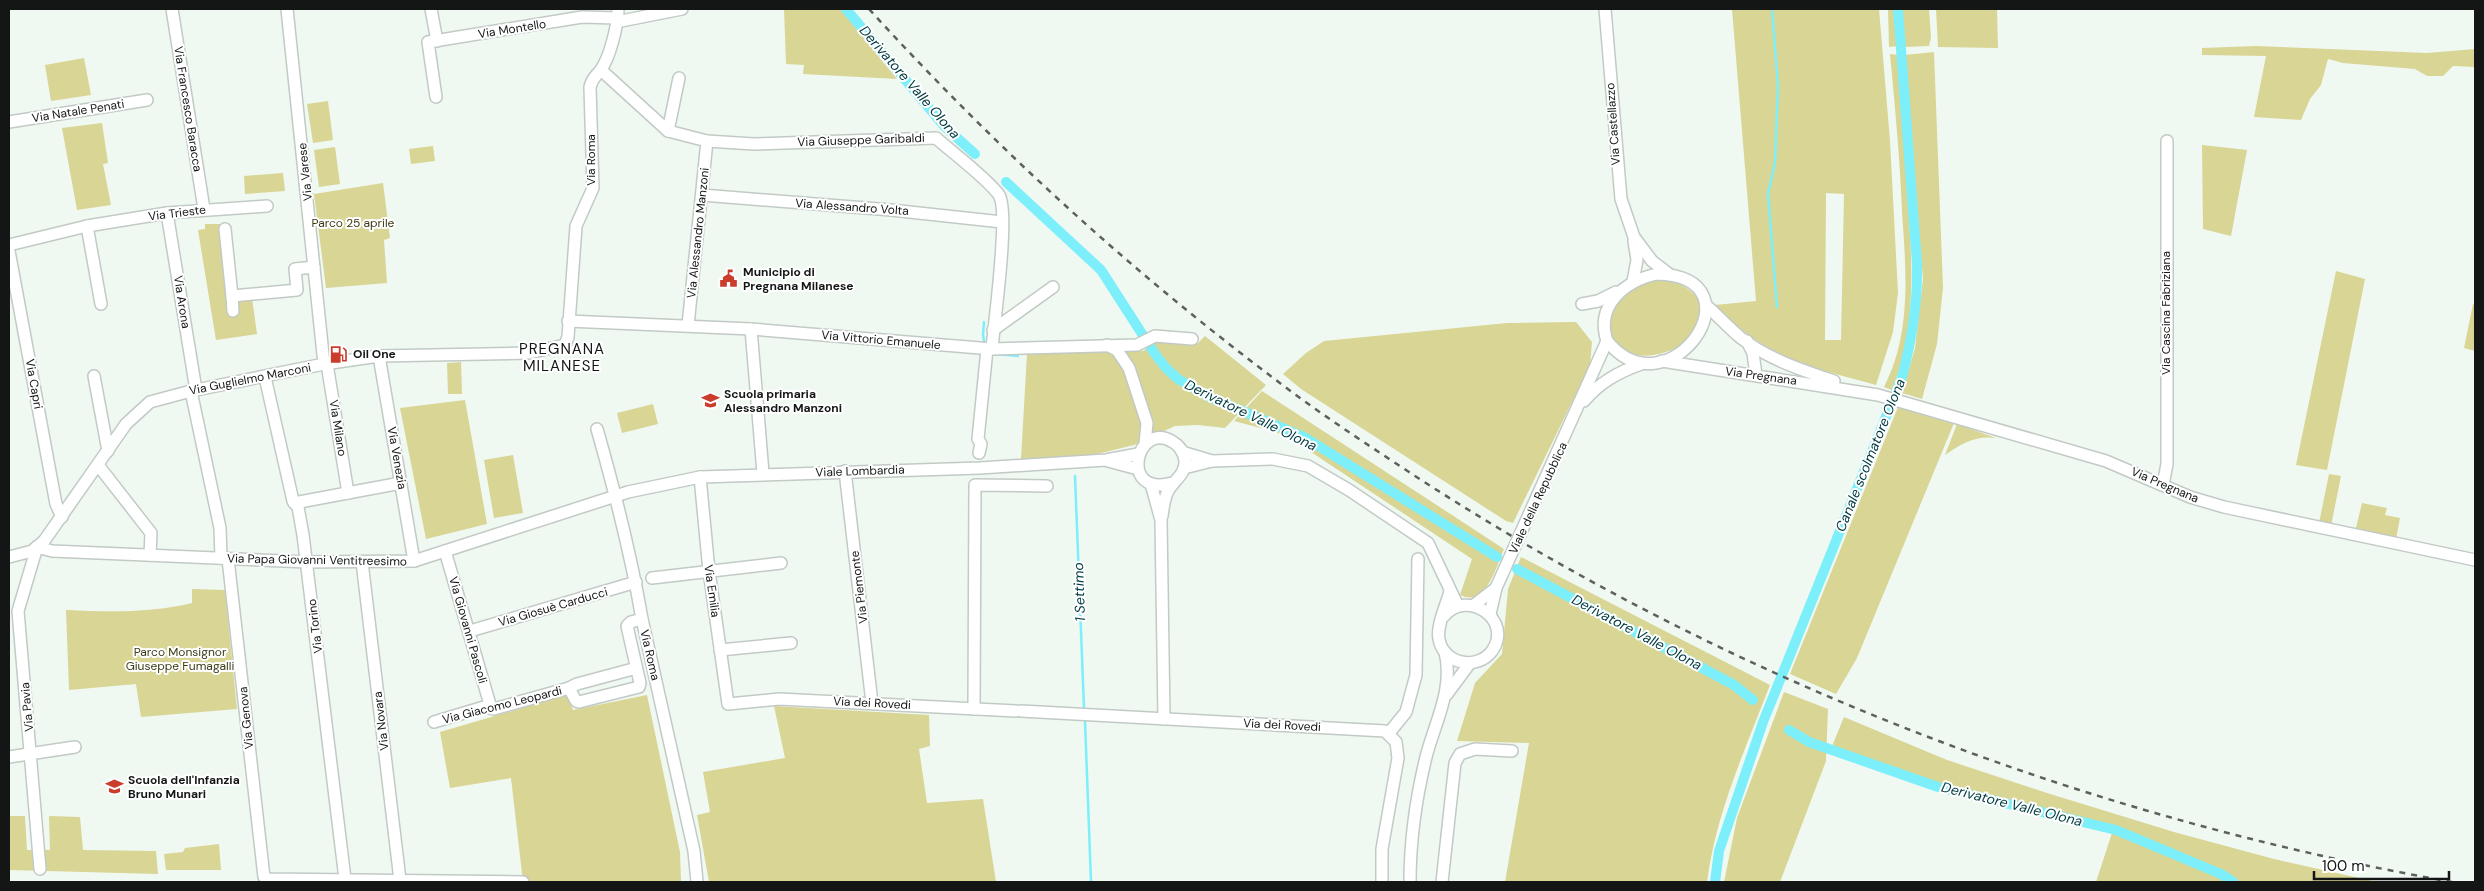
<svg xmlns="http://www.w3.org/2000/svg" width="2484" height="891" viewBox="0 0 2484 891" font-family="'DM Sans',sans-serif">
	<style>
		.green { fill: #d9d594; fill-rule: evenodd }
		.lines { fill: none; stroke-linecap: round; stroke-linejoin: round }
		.stream { stroke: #7ceffb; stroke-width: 2.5 }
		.canal { stroke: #7ceffb; stroke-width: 10 }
		.minor-casing { stroke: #c2cac5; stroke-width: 14 }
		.minor { stroke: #fff; stroke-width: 11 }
		.rail { stroke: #5d615e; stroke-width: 2.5; stroke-dasharray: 6 6; stroke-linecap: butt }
		.labels { text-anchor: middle; stroke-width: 4; stroke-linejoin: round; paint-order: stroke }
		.street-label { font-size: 12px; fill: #131614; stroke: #fff }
		.park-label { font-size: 12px; fill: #3c3a15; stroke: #fff }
		.poi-label { font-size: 12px; font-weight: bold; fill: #131614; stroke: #fff; text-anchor: start }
		.water-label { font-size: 14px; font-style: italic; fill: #003b40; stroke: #fff }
		.quarter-label { font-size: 15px; letter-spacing: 1px; fill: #131614; stroke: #fff }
	</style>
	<rect width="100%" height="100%" fill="#f0f8f2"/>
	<g class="green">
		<polygon points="784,9 840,9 897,79 803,74 804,65 786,64"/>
		<path d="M1732 9H1879L1890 141 1898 293 1893 332 1876 385C1812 368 1762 356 1715 305L1756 301ZM1826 193 1844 194 1841 340H1825Z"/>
		<polygon points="1888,9 1895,9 1898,46 1889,47"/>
		<polygon points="1902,9 1929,9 1931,38 1929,46 1905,47"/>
		<polygon points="1936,9 1997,9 1998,48 1938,47"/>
		<polygon points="2256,46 2427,53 2475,49 2475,67 2453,66 2443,76 2427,76 2415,69 2343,63 2328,59 2321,85 2310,99 2301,120 2254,117 2266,56 2202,55 2202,48"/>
		<polygon points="1934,52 1943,288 1937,344 1922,399 1902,393 1915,348 1923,279 1905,55"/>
		<path d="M1890 54 1898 55C1902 100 1904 146 1907 191 1912 259 1918 325 1892 390L1884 387C1912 333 1906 270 1902 211 1900 159 1895 107 1890 54Z"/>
		<polygon points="84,58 91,95 51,101 45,65"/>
		<polygon points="328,101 333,140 313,143 307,104"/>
		<polygon points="102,123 108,163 103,164 111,205 77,210 62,128"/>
		<polygon points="2202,145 2247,150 2231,236 2203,229"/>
		<polygon points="433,146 435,161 411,164 409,149"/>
		<polygon points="335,147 340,184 319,187 314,150"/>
		<polygon points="283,173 285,191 245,194 244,176"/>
		<polygon points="383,183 390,238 384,240 387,283 326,288 314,194"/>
		<polygon points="205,224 221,224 231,313 236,299 252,298 257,334 216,340 198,230 205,229"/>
		<polygon points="2336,271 2365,279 2327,470 2296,465"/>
		<path d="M1661 279C1686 282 1713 301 1697 330 1686 349 1652 360 1632 354 1597 343 1609 305 1632 289 1641 283 1651 281 1661 279Z"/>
		<polygon points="2473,304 2475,305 2475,351 2464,348"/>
		<polygon points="1576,322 1592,342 1590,365 1513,523 1506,521 1301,389 1283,374 1306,353 1324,341 1507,323"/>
		<polygon points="1205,336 1266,385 1225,428 1198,425 1175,426 1134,445 1085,457 1021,459 1027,354 1143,351 1156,342 1197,344"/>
		<polygon points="461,362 462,394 448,394 447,363"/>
		<path d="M1262 391 1504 549C1496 567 1486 608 1460 595L1472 559 1293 440 1276 432 1234 421Z"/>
		<polygon points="465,400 487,524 426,539 400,408"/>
		<polygon points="653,404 658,424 622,433 617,413"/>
		<polygon points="1898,407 1954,423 1857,658 1836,694 1790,674"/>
		<path d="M1957 424 1996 438C1975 435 1961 444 1945 455Z"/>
		<polygon points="513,455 523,513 494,518 484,460"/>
		<polygon points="2329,474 2341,476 2331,526 2319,523"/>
		<polygon points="2362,503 2387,508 2385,515 2400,518 2396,539 2355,532"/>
		<path d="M1521 557 1770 685C1745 750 1716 813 1707 882H1505L1529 743 1457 741 1475 683 1502 654 1508 589Z"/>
		<path d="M192 589 225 590 237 709 141 717 136 684 69 690 66 610C108 612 151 613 192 603Z"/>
		<polygon points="1784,692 1828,709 1826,761 1780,882 1724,882 1737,818"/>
		<polygon points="567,695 573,710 647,695 680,852 681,882 523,882 511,778 450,788 440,732"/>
		<polygon points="774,706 929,715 930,746 919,749 927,803 983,799 996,882 709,882 697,815 710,812 703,772 785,758"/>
		<polygon points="1844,717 1947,760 2047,793 2174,832 2274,859 2377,882 2096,882 2112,833 1958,795 1907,779 1830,751"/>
		<polygon points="9,816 25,816 27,850 50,850 49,816 80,817 83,850 156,851 158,874 9,870"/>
		<polygon points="219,844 221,870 166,870 164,854 183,852 185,848"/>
	</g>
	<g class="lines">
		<g class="stream">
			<polyline points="1772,9 1778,86 1775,162 1768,194 1777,307"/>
			<polyline points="984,322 983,335 984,341"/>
			<polyline points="996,354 1018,356"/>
			<polyline points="1075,476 1084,708"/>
			<polyline points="1085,721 1091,882"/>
		</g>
		<g class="canal">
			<polyline points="846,9 945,127 975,154"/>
			<polyline points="1006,182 1101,270 1155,354 1166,368 1178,379 1209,397 1304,437 1497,557"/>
			<polyline points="1517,569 1734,685 1753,700"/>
			<polyline points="1789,730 1809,742 1938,787 2116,830 2221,874 2233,882"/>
			<path d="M1715 882 1719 851 1763 722 1902 377C1912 339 1918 303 1917 264L1898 9"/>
		</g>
		<defs>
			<g id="minor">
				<polyline points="172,9 204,209"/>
				<polyline points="287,9 324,364"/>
				<polyline points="431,9 437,41"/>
				<polyline points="1605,9 1621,199 1634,237 1652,261 1669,274"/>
				<polyline points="616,22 682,9"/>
				<path d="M601 70 668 131 707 141 754 144 936 138C952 152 989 180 999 195 1010 212 994 323 992 349"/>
				<polyline points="436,97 428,42 582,17 617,18"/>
				<polyline points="9,122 147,100"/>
				<polyline points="668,131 679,78"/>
				<polyline points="702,195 891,210 1002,222"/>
				<polyline points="167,213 196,390"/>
				<polyline points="87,226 101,304"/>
				<polyline points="225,229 232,296 297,290 295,269 314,267"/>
				<polyline points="9,245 87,226 167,213 267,206"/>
				<polyline points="9,251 56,504 62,517"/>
				<path d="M1657 274C1765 277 1669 417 1607 341 1595 305 1625 281 1657 274Z"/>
				<polyline points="1633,281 1637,260 1634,241"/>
				<polyline points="232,296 233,311"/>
				<polyline points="1582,304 1598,301 1616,292"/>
				<path d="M1707 306C1718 316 1729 328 1741 338 1768 359 1802 370 1834 381"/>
				<polyline points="568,321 751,329 992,349 1137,345 1155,336 1192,339"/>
				<polyline points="688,325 707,141"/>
				<polyline points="751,329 763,473"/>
				<polyline points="993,330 1053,287"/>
				<polyline points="1747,341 1753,353 1756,375"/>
				<polyline points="1107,345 1117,350 1129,368 1147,423 1145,444"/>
				<polyline points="379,356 414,561"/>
				<polyline points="1662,361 1878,395 2106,461 2190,497 2224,507 2475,560"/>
				<polyline points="327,364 348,493"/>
				<polyline points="94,376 108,451"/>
				<polyline points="265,377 293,501 298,507 303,535 345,879"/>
				<polyline points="191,391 220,528 221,558"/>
				<path d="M1584 401C1600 382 1619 372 1641 364"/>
				<path d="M597 429C615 492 631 555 642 619L694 851 697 882"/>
				<polyline points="1182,452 1212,461"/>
				<polyline points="979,453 981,444 978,439 987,349"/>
				<polyline points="1108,461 1138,469"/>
				<polyline points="98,465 151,533 150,555"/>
				<polyline points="1184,468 1212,461 1273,459 1308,466 1349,490 1428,543 1458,606"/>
				<polyline points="845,471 872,703"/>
				<polyline points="700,477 709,571 728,704 779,699 1016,711"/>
				<polyline points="1151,484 1161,520 1164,719"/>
				<polyline points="2163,485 2167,464 2167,141"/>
				<polyline points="294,503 401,483"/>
				<path d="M1162 516C1163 508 1164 500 1167 493 1172 481 1186 475 1185 461 1184 453 1180 446 1173 442 1136 419 1118 498 1172 483"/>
				<polyline points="37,547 52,551 307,562 414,561 628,492 700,477 980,468 1106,460 1138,454"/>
				<polyline points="37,547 18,611 40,869"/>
				<polyline points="445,551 491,708"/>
				<path d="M9 557 32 551 44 541 126 424 150 402 191 391 324 364 379 356 529 353 565 345 568 337 576 226 593 188 590 87C592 78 595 77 600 71 610 58 618 24 618 9"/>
				<polyline points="228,559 264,877 269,879 523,882"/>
				<polyline points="362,562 400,880"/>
				<polyline points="652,578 781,563"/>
				<polyline points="1474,605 1496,588"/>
				<polyline points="1490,614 1496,588 1607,341"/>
				<path d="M1444 616C1467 588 1514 620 1492 651 1477 671 1443 664 1439 639 1436 626 1447 604 1450 591"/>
				<polyline points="470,631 636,582"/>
				<polyline points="720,650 791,643"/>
				<polyline points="636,666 633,669 577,684 569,688 576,701 579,702 639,687 640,683 627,626 631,622 642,619"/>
				<polyline points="1447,694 1470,663"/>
				<polyline points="974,709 975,485 1047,486"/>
				<polyline points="1021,711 1385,731 1396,742 1398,758 1382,849 1382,882"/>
				<polyline points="434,722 484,707 494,709 569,688"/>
				<polyline points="1389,733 1406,712 1416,675 1418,559"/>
				<polyline points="9,757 75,747"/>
				<path d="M1410 882C1410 840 1416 798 1426 757 1435 722 1454 689 1445 652"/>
				<polyline points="1442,882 1455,763 1460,754 1475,749 1512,751"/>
			</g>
		</defs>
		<use href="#minor" class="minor-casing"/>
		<use href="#minor" class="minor"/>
		<path class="rail" d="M869 9C992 144 1126 267 1272 377 1316 411 1362 441 1409 472 1725 679 2081 816 2452 882"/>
	</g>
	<defs>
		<symbol id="civic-bare" viewBox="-9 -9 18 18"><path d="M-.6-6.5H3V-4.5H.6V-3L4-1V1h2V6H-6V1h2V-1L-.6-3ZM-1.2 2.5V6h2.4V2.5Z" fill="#ca3d2d" stroke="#fff" stroke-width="2.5" paint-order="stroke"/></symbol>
		<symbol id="fuel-bare" viewBox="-9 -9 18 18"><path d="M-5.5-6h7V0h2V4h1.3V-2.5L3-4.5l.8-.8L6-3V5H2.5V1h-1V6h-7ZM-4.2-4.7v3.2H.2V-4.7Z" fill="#ca3d2d" stroke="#fff" stroke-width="2.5" paint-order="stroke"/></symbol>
		<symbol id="school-bare" viewBox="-9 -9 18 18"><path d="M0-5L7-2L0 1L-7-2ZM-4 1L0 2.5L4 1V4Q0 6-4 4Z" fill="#ca3d2d" stroke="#fff" stroke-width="2.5" paint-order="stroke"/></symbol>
	</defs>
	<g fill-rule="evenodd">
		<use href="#civic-bare" x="716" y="266" width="25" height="25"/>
		<use href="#fuel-bare" x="326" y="342" width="25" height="25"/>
		<use href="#school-bare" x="698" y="388" width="25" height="25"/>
		<use href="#school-bare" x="102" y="774" width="25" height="25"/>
	</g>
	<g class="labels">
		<g class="street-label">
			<text transform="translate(512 29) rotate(-9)" y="4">Via Montello</text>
			<text transform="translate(188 109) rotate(81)" y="4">Via Francesco Baracca</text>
			<text transform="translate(78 111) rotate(-9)" y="4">Via Natale Penati</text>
			<text transform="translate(1613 124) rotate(-94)" y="4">Via Castellazzo</text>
			<text transform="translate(861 140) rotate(-2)" y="4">Via Giuseppe Garibaldi</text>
			<text transform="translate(591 160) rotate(-90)" y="4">Via Roma</text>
			<text transform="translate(305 172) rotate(-96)" y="4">Via Varese</text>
			<text transform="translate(852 207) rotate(4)" y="4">Via Alessandro Volta</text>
			<text transform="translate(177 213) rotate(-7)" y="4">Via Trieste</text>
			<text transform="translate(698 233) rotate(-84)" y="4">Via Alessandro Manzoni</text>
			<text transform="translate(182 302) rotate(81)" y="4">Via Arona</text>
			<text transform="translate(2166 313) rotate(-90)" y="4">Via Cascina Fabriziana</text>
			<text transform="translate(881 340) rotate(5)" y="4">Via Vittorio Emanuele</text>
			<text transform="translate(1761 376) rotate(8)" y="4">Via Pregnana</text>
			<text transform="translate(250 379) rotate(-11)" y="4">Via Guglielmo Marconi</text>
			<text transform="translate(34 384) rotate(80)" y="4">Via Capri</text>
			<text transform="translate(338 428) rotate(81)" y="4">Via Milano</text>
			<text transform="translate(397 458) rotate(80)" y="4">Via Venezia</text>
			<text transform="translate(860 471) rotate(-2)" y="4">Viale Lombardia</text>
			<text transform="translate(2165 485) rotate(23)" y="4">Via Pregnana</text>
			<text transform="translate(1538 498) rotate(-65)" y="4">Viale della Repubblica</text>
			<text transform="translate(317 560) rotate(1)" y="4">Via Papa Giovanni Ventitreesimo</text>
			<text transform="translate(859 587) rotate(-97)" y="4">Via Piemonte</text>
			<text transform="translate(712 591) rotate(82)" y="4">Via Emilia</text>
			<text transform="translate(553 607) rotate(-16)" y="4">Via Giosuè Carducci</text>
			<text transform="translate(315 626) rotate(-97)" y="4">Via Torino</text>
			<text transform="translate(468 630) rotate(74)" y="4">Via Giovanni Pascoli</text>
			<text transform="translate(650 655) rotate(77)" y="4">Via Roma</text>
			<text transform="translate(872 703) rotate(3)" y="4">Via dei Rovedi</text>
			<text transform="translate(502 705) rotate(-14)" y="4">Via Giacomo Leopardi</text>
			<text transform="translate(27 707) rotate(-95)" y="4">Via Pavia</text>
			<text transform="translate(246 718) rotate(-96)" y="4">Via Genova</text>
			<text transform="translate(381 721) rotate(-97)" y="4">Via Novara</text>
			<text transform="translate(1282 725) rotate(3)" y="4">Via dei Rovedi</text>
		</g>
		<g class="park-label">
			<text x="353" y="227">Parco 25 aprile</text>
			<text x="180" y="656">Parco Monsignor<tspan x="180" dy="14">Giuseppe Fumagalli</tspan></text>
		</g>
		<g class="poi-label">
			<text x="743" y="276">Municipio di<tspan x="743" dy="14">Pregnana Milanese</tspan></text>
			<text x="353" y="358">Oil One</text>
			<text x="724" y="398">Scuola primaria<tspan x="724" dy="14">Alessandro Manzoni</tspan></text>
			<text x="128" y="784">Scuola dell'Infanzia<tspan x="128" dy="14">Bruno Munari</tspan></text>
		</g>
		<g class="water-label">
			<text transform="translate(910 82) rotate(49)" y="5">Derivatore Valle Olona</text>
			<text transform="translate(1251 415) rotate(26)" y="5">Derivatore Valle Olona</text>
			<text transform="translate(1870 455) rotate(-68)" y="5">Canale scolmatore Olona</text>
			<text transform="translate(1079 592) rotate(-92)" y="5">1 Settimo</text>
			<text transform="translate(1637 632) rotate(28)" y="5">Derivatore Valle Olona</text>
			<text transform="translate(2012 804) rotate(14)" y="5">Derivatore Valle Olona</text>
		</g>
		<g class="quarter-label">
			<text x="562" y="354">PREGNANA<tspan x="562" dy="17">MILANESE</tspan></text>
		</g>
	</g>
	<rect width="2484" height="891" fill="none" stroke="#131614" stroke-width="20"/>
	<path d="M2314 871v8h135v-8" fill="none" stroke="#131614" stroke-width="2.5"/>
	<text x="2322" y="871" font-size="15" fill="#131614" stroke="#ffffff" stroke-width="4" paint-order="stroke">100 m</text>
</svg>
